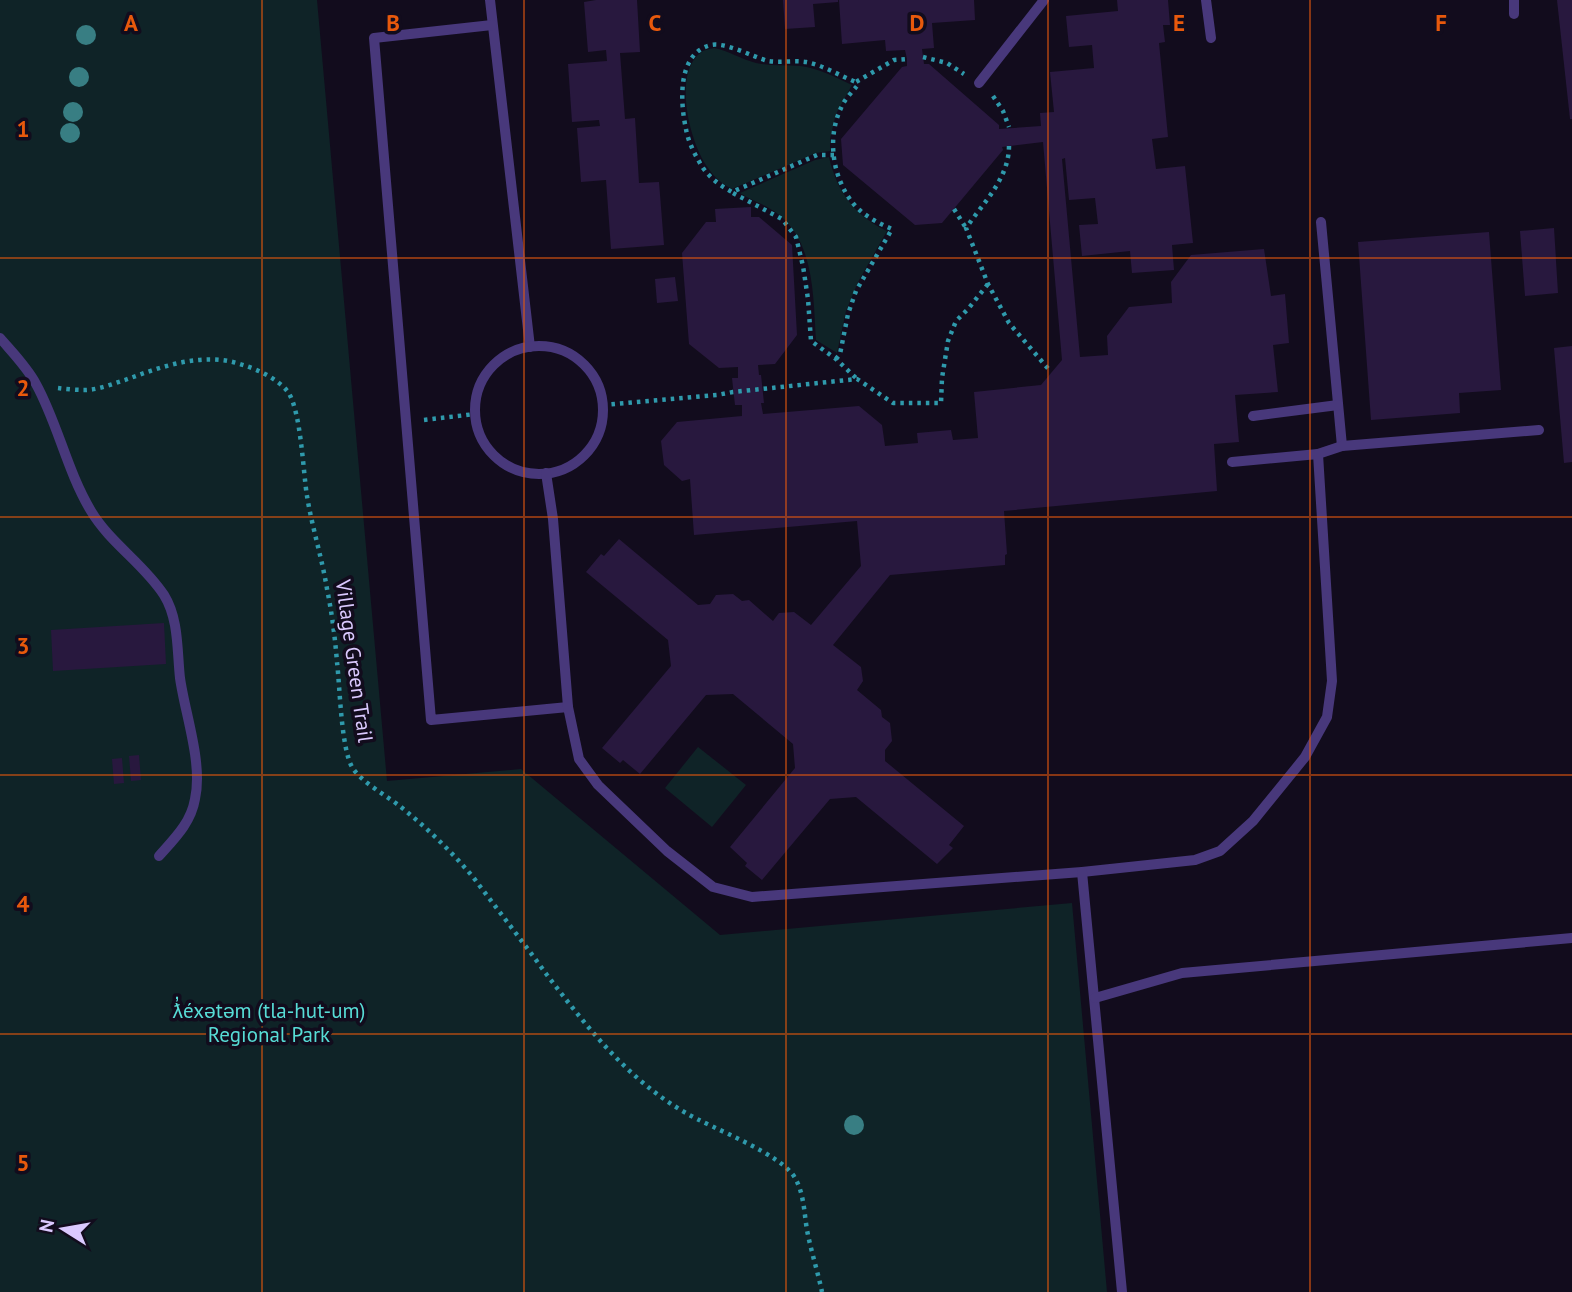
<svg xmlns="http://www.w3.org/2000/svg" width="1572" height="1292" viewBox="0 0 1572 1292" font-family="'PT Sans',sans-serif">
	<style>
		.green { fill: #0f2327 }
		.building { fill: #28183e }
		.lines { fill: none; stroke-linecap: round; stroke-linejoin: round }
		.path { stroke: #2f9aac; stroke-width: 4.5; stroke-dasharray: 3.5 5; stroke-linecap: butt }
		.lane { stroke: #48387b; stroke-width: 10 }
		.tree { fill: #387e83 }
		.grid { fill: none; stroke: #e8590c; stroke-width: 2; stroke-opacity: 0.55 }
		.labels { text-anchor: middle; stroke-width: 7; stroke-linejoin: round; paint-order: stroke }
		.street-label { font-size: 21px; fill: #dac9fe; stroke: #120c1d }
		.park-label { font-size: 21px; fill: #57dcd6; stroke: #120c1d }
		.grid-label { font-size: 23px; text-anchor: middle; font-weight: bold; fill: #e8590c; stroke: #120c1d; stroke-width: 7; stroke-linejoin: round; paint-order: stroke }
	</style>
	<rect width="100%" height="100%" fill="#120c1d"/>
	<g class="green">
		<polygon points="0,0 317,0 387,781 521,769 720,935 1072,903 1107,1292 0,1292"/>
		<path d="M714 48C729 51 741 59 756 63 770 66 785 65 800 66 818 68 835 77 852 85L836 114 830 139V151L816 153 732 189C722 184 714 177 708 168 690 144 673 76 699 54 703 50 709 49 714 48Z"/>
		<path d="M829 157C837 192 855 216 887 231L858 282 846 311 837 353 816 340C813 297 815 243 778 214 767 205 752 201 740 193L815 160Z"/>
		<polygon points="698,747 746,785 712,827 665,788"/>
	</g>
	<g class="building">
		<polygon points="596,0 637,0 640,52 620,53 625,119 635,118 639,183 659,182 664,245 611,249 606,180 581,182 577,128 600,126 599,120 572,122 568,64 607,61 606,50 588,52 584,2"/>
		<polygon points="783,0 838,0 838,2 813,4 815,27 785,29"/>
		<polygon points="839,0 974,0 975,20 932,23 934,48 922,49 924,64 929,64 999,125 999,129 1041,126 1040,113 1054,112 1050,72 1094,68 1092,45 1069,47 1066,16 1118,11 1117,0 1168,0 1170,25 1163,25 1165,42 1159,43 1168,137 1152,139 1156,169 1185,166 1193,243 1172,245 1174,270 1132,273 1130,251 1082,256 1079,225 1098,224 1095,198 1069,200 1065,158 1062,159 1080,357 1108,355 1107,336 1129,307 1172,303 1171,282 1191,255 1264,249 1271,296 1285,294 1289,343 1273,345 1278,392 1235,395 1239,442 1214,444 1217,491 1004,511 1007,554 1005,555 1005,565 890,575 833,645 861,667 863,681 857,690 881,710 882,717 890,723 892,741 885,750 885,761 964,826 949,845 953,848 937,864 856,797 830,799 762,880 745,866 747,863 730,847 795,768 793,744 733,694 706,695 640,774 623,760 620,763 602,748 671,666 668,640 586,572 601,554 604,556 619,539 698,605 710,604 716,595 733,594 742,601 749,600 773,621 779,613 794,612 811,625 861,566 857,521 694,535 690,479 682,481 664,465 661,441 677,422 742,416 742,405 735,405 732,378 738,378 738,367 719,368 689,344 682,253 706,222 716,222 715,209 751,207 751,217 759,217 792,245 797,335 775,364 758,365 759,375 761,375 764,403 761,403 763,414 859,406 882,425 885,446 918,443 917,433 951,430 953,440 978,438 974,392 1041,385 1062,360 1043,142 1002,147 1003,150 942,223 915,225 843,165 841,139 902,67 907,66 907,59 905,50 886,51 885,40 842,44"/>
		<polygon points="1557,0 1572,0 1572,119 1570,119"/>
		<polygon points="1554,228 1558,293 1525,296 1520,231"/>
		<polygon points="1489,232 1501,390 1459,393 1460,413 1371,420 1358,242"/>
		<polygon points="675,277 678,301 657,303 655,279"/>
		<polygon points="1572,346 1572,462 1564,463 1554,348"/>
		<polygon points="164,623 166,664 53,671 51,630"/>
		<polygon points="139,755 141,780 131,781 129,756"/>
		<polygon points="122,758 124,783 114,784 112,759"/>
	</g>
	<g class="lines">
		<g class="path">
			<polyline points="923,57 947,63 964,74"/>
			<polyline points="993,96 1003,111 1009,127"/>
			<path d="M1009 146C1009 178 984 202 966 228L988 284 1009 323 1051 372"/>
			<path d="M834 155H817L732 192C721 186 711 179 703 168 696 157 688 142 686 129 680 102 677 53 711 45 726 42 753 57 768 61 780 63 794 60 806 62 823 65 840 76 856 82"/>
			<polyline points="733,193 782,219 796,237 803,266 808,299 811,341 836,359 857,379"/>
			<polyline points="954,209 966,228"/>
			<path d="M836 359 840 354 848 314 856 291 892 229C878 223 862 215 852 202 832 176 827 137 841 108 844 100 852 92 857 86L856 82 894 60 907 59"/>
			<path d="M58 388C66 389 76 390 84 390 98 390 112 384 125 380 163 366 204 351 243 365 259 370 278 379 288 392 301 411 303 471 307 496 312 527 322 558 327 589 332 613 335 638 337 662 340 688 341 747 352 767 361 782 387 796 401 807 427 828 451 851 473 877 498 910 523 942 547 975 587 1027 628 1080 686 1113 711 1128 782 1154 795 1178 805 1195 804 1217 808 1235 812 1254 818 1273 822 1292"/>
			<polyline points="603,405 717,395 733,392 857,379 893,403 941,403 942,378 948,341 956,321 968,309 988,284"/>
			<polyline points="424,420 475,414"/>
		</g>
		<g class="lane">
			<polyline points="490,0 530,347"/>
			<polyline points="1206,0 1211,38"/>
			<polyline points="1514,0 1514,14"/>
			<polyline points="492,25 374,38 431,720 568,707"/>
			<polyline points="979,83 1044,0"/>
			<polyline points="1321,222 1342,446"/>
			<path d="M0 338C12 352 27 367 36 384 58 424 67 471 91 511 110 543 144 564 164 595 179 619 177 651 180 678 185 714 203 763 195 799 191 823 174 839 159 856"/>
			<circle cx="539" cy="410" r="64"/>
			<polyline points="1253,416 1338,405"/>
			<polyline points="1232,462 1318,454"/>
			<polyline points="546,473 553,519 568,707 579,759 598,785 667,851 713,887 752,897 1082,872 1195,860 1220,851 1253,821 1305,757 1327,717 1332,681 1318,454 1342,446 1539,430"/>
			<polyline points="1082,872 1122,1292"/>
			<polyline points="1095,998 1182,973 1572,938"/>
		</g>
	</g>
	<g class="tree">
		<circle cx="86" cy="35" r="10"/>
		<circle cx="79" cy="77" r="10"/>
		<circle cx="73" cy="112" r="10"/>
		<circle cx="70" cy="133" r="10"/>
		<circle cx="854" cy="1125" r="10"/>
	</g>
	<path class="grid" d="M262 0V1292M524 0V1292M786 0V1292M1048 0V1292M1310 0V1292M0 258H1572M0 517H1572M0 775H1572M0 1034H1572"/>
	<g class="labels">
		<g class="street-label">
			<text transform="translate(354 661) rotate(82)" y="7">Village Green Trail</text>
		</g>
		<g class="park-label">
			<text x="269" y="1018">ƛ̓éxətəm (tla-hut-um)<tspan x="269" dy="24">Regional Park</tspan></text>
		</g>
	</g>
	<g class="grid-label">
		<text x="131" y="31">A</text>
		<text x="393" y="31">B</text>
		<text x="655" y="31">C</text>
		<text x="917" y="31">D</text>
		<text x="1179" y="31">E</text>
		<text x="1441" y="31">F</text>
		<text x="23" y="137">1</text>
		<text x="23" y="396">2</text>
		<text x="23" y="654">3</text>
		<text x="23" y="912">4</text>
		<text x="23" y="1171">5</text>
	</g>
	<g transform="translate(63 1229) rotate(281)" stroke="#120c1d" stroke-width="5" paint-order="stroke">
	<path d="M0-5L12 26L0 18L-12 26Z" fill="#dac9fe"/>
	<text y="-10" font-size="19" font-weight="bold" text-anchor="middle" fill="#dac9fe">N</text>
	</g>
</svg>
